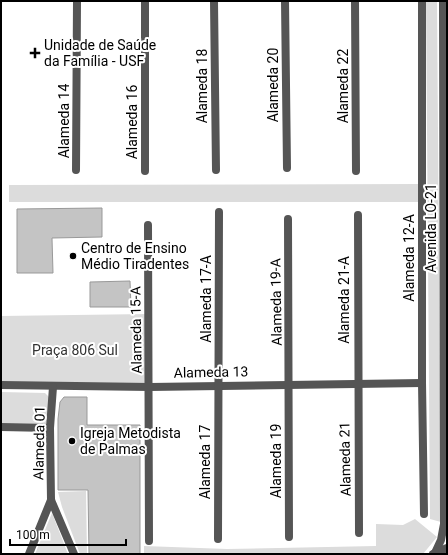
<svg xmlns="http://www.w3.org/2000/svg" width="448" height="555" viewBox="0 0 448 555" font-family="Roboto,sans-serif">
	<style>
		.green { fill: #dcdcdc }
		.building { fill: #c4c4c4; stroke: #999 }
		.lines { fill: none; stroke-linecap: round; stroke-linejoin: round }
		.minor { stroke: #555; stroke-width: 8 }
		.poi-dot { fill: #000; stroke: #fff; stroke-width: 1.5 }
		.labels { text-anchor: middle; stroke-width: 4; stroke-linejoin: round; paint-order: stroke }
		.poi-label { font-size: 14px; fill: #000; stroke: #fff; text-anchor: start }
		.street-label { font-size: 14px; fill: #000; stroke: #fff }
		.park-label { font-size: 14px; fill: #333; stroke: #fff }
	</style>
	<rect width="100%" height="100%" fill="#fff"/>
	<g class="green">
		<polygon points="426,1 437,1 441,522 430,519"/>
		<polygon points="420,184 420,202 9,202 9,185"/>
		<polygon points="148,314 149,386 1,385 1,316"/>
		<polygon points="1,392 45,393 50,398 49,426 1,425"/>
		<polygon points="86,491 87,554 80,554 62,507 58,492"/>
		<polygon points="52,513 68,554 35,554"/>
		<polygon points="415,519 437,537 423,554 144,554 144,546 227,549 376,546 376,524 403,525"/>
	</g>
	<g class="building">
		<polygon points="102,208 102,237 52,238 53,273 17,273 17,209"/>
		<polygon points="130,281 131,307 90,307 90,282"/>
		<polygon points="64,397 87,397 87,425 140,425 140,554 89,554 88,490 58,490 58,419 60,402"/>
	</g>
	<g class="lines">
		<g class="minor">
			<polyline points="214,1 216,170"/>
			<polyline points="285,1 287,168"/>
			<polyline points="355,1 356,171"/>
			<polyline points="422,1 422,383 424,514"/>
			<polyline points="76,170 77,1"/>
			<polyline points="145,171 145,1"/>
			<polyline points="358,215 359,533"/>
			<polyline points="288,219 289,537"/>
			<polyline points="148,225 149,541"/>
			<polyline points="1,385 150,387 422,383"/>
			<polyline points="53,387 50,428 51,500 74,554"/>
			<polyline points="1,427 50,428"/>
			<polyline points="218,539 219,212"/>
			<polyline points="435,553 441,540 444,524 443,1"/>
			<polyline points="29,554 51,500"/>
			<polyline points="433,554 447,548"/>
		</g>
	</g>
	<g class="poi-dot">
		<path d="M33 47h4v4h4v4h-4v4h-4v-4h-4v-4h4z"/>
		<circle cx="73" cy="256" r="4"/>
		<circle cx="72" cy="441" r="4"/>
	</g>
	<g class="labels">
		<g class="poi-label">
			<text x="44" y="50">Unidade de Saúde<tspan x="44" dy="16">da Família - USF</tspan></text>
			<text x="81" y="253">Centro de Ensino<tspan x="81" dy="16">Médio Tiradentes</tspan></text>
			<text x="80" y="438">Igreja Metodista<tspan x="80" dy="16">de Palmas</tspan></text>
		</g>
		<g class="street-label">
			<text transform="translate(273 85) rotate(-90)" y="5">Alameda 20</text>
			<text transform="translate(202 86) rotate(-90)" y="5">Alameda 18</text>
			<text transform="translate(343 86) rotate(-90)" y="5">Alameda 22</text>
			<text transform="translate(64 121) rotate(-90)" y="5">Alameda 14</text>
			<text transform="translate(132 122) rotate(-90)" y="5">Alameda 16</text>
			<text transform="translate(431 228) rotate(-90)" y="5">Avenida LO-21</text>
			<text transform="translate(409 258) rotate(-90)" y="5">Alameda 12-A</text>
			<text transform="translate(206 299) rotate(-90)" y="5">Alameda 17-A</text>
			<text transform="translate(344 300) rotate(-90)" y="5">Alameda 21-A</text>
			<text transform="translate(276 302) rotate(-91)" y="5">Alameda 19-A</text>
			<text transform="translate(136 330) rotate(-91)" y="5">Alameda 15-A</text>
			<text transform="translate(211 372) rotate(-1)" y="5">Alameda 13</text>
			<text transform="translate(39 443) rotate(-89)" y="5">Alameda 01</text>
			<text transform="translate(345 459) rotate(-91)" y="5">Alameda 21</text>
			<text transform="translate(276 461) rotate(-90)" y="5">Alameda 19</text>
			<text transform="translate(205 462) rotate(-90)" y="5">Alameda 17</text>
		</g>
		<g class="park-label">
			<text x="75" y="355">Praça 806 Sul</text>
		</g>
	</g>
	<rect width="448" height="555" fill="none" stroke="#000000" stroke-width="4"/>
	<path d="M10 539v6h116v-6" fill="none" stroke="#000000" stroke-width="2"/>
	<text x="16" y="539" font-size="12" fill="#000000" stroke="#ffffff" stroke-width="3" paint-order="stroke">100 m</text>
</svg>
